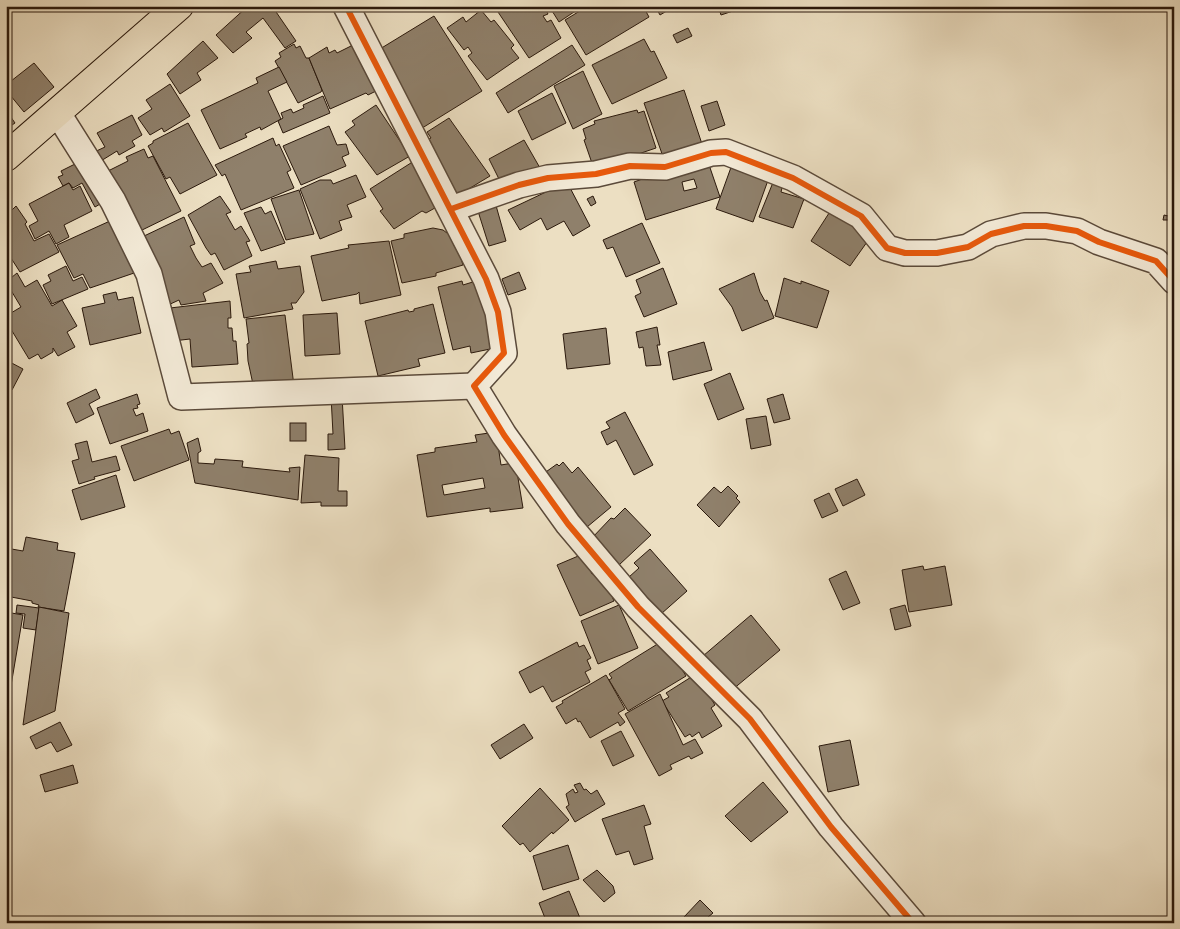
<svg xmlns="http://www.w3.org/2000/svg" width="1180" height="929" viewBox="0 0 1180 929" font-family="'Gentium Book Plus',serif">
	<style>
		.building { fill: #8f806b; stroke: #2b190c; fill-rule: evenodd }
		.lines { fill: none; stroke-linecap: round; stroke-linejoin: round }
		.minor-casing { stroke: #5b4a3a; stroke-width: 28 }
		.major-casing { stroke: #2b190c; stroke-width: 30 }
		.minor { stroke: #f3ead7; stroke-width: 25 }
		.major { stroke: #ecdfc2; stroke-width: 28 }
		.cycleway-casing { stroke: #f3ead7; stroke-width: 9 }
		.cycleway { stroke: #e8590c; stroke-width: 6 }
	</style>
	<rect width="100%" height="100%" fill="#ecdfc2"/>
	<filter id="stains"><feTurbulence type="fractalNoise" baseFrequency=".004" numOctaves="4"/><feColorMatrix values="0 0 0 0 .2 0 0 0 0 .09 0 0 0 0 .02 0 0 0 .5 -.17"/></filter>
	<radialGradient id="worn" r=".72"><stop offset=".6" stop-color="#630" stop-opacity="0"/><stop offset="1" stop-color="#630" stop-opacity=".3"/></radialGradient>
	<g class="building">
		<polygon points="248,6 272,6 296,41 285,48 263,18 246,32 252,38 233,53 216,35"/>
		<polygon points="497,6 544,6 548,14 543,16 547,22 551,20 561,38 529,58 498,12 500,10"/>
		<polygon points="549,6 583,6 559,22"/>
		<polygon points="588,6 643,6 649,17 586,55 565,20"/>
		<polygon points="655,6 669,6 670,9 660,15"/>
		<polygon points="718,6 745,6 745,7 721,15"/>
		<polygon points="481,10 491,22 494,20 514,45 511,48 519,58 487,80 468,56 472,53 468,47 464,50 447,28 463,17 466,22"/>
		<polygon points="434,16 482,91 419,130 375,52"/>
		<polygon points="688,28 692,36 677,43 673,35"/>
		<polygon points="644,39 651,52 654,51 667,78 612,104 592,65"/>
		<polygon points="203,41 218,58 197,73 201,80 180,94 167,74"/>
		<polygon points="294,44 296,48 300,46 306,58 309,58 322,90 321,92 298,103 275,61 281,57 279,53"/>
		<polygon points="355,44 378,90 368,95 366,93 330,109 309,58 327,47 329,53 335,50 337,53"/>
		<polygon points="572,45 585,65 508,113 496,93"/>
		<polygon points="34,63 54,87 24,112 6,90 6,85"/>
		<polygon points="279,67 287,82 268,91 281,119 261,130 260,127 245,134 247,137 220,149 201,110 258,83 256,78"/>
		<polygon points="583,71 602,114 573,129 554,86"/>
		<polygon points="170,84 190,116 164,132 162,128 150,135 138,118 152,109 146,100"/>
		<polygon points="684,90 705,153 666,165 644,103"/>
		<polygon points="552,93 566,123 532,140 518,111"/>
		<polygon points="323,96 330,113 283,133 278,121 283,118 281,113 291,109 293,113 304,108 303,105"/>
		<polygon points="717,101 725,125 709,131 701,106"/>
		<polygon points="376,105 410,156 377,175 345,132 355,125 352,121"/>
		<polygon points="6,110 15,123 6,129"/>
		<polygon points="637,110 638,113 644,111 656,148 594,169 584,140 586,139 583,129 595,124 594,121"/>
		<polygon points="132,115 142,135 132,141 135,146 119,155 117,151 96,164 90,154 105,147 97,133"/>
		<polygon points="449,118 490,176 457,196 427,140 431,138 427,132"/>
		<polygon points="188,123 217,175 180,194 170,177 166,179 148,146 153,143 153,141"/>
		<polygon points="329,126 337,145 346,144 349,154 342,157 346,166 301,185 283,146"/>
		<polygon points="273,138 276,146 279,144 291,170 287,172 294,188 241,210 225,174 222,176 215,165"/>
		<polygon points="524,140 540,168 503,187 489,159"/>
		<polygon points="144,149 148,158 153,156 181,211 138,232 108,171 128,161 126,157"/>
		<path d="M706 156 720 197 646 220 634 182ZM694 179 697 188 684 191 682 182Z"/>
		<polygon points="85,159 107,200 95,207 82,183 73,188 69,183 63,186 58,177 63,175 61,171"/>
		<polygon points="734,159 771,172 753,222 716,209"/>
		<polygon points="414,161 442,204 426,213 422,211 394,229 380,211 383,209 370,189"/>
		<polygon points="356,175 366,197 347,205 352,217 339,221 342,230 320,239 300,189 320,180 331,180 333,184"/>
		<polygon points="774,180 783,184 781,192 804,199 793,228 759,217"/>
		<polygon points="567,182 590,226 573,236 564,221 547,230 541,218 520,230 508,210"/>
		<polygon points="69,183 73,190 80,186 92,211 64,225 69,237 56,244 49,231 35,239 29,226 38,221 29,204"/>
		<polygon points="299,190 314,234 286,240 271,199"/>
		<polygon points="220,196 231,212 226,214 235,230 241,226 250,241 246,242 252,256 224,270 215,253 211,255 206,248 188,215"/>
		<polygon points="593,196 596,203 591,206 587,199"/>
		<polygon points="495,202 506,241 489,246 477,208"/>
		<polygon points="1172,205 1174,205 1174,225 1170,224 1171,220 1163,220 1164,215 1168,216"/>
		<polygon points="16,206 27,222 25,224 34,241 49,234 59,252 20,272 9,255 6,257 6,216"/>
		<polygon points="261,207 265,214 271,211 285,243 261,251 244,213"/>
		<polygon points="831,210 872,235 850,266 811,241"/>
		<polygon points="121,216 143,270 90,288 83,274 74,278 57,245"/>
		<polygon points="184,217 195,244 190,246 196,258 202,267 211,263 223,283 203,293 206,301 181,305 179,300 166,306 142,237"/>
		<polygon points="642,223 660,263 626,277 613,247 607,249 603,240"/>
		<polygon points="1174,226 1174,264 1167,257"/>
		<polygon points="433,228 443,230 451,236 454,246 457,245 463,265 436,273 436,276 402,283 391,241 404,238 404,234"/>
		<polygon points="389,241 401,295 360,304 359,292 357,294 322,301 311,256 349,248 348,245"/>
		<polygon points="276,261 278,269 300,266 304,292 296,303 291,303 293,309 244,318 236,274 251,272 249,266"/>
		<polygon points="66,266 73,281 82,277 88,289 52,304 43,285 51,281 48,275"/>
		<polygon points="663,268 677,304 644,317 635,296 641,293 636,280"/>
		<polygon points="519,272 526,289 508,295 502,279"/>
		<polygon points="17,273 25,287 37,280 52,306 62,300 77,326 67,332 75,347 58,356 53,348 53,352 41,359 38,354 29,359 6,321 6,316 21,307 6,282"/>
		<polygon points="754,273 760,292 765,301 767,300 774,318 742,331 732,307 719,289"/>
		<polygon points="784,278 801,284 801,281 829,291 817,328 775,316"/>
		<polygon points="462,281 463,285 476,281 495,348 471,353 470,346 453,350 438,287"/>
		<polygon points="116,292 118,300 133,297 141,333 90,345 82,308 105,303 103,295"/>
		<polygon points="230,301 231,318 228,318 228,328 232,328 233,341 236,341 238,364 192,367 190,339 173,341 170,308"/>
		<polygon points="433,304 445,353 418,359 420,366 378,376 365,321 408,310 409,312 414,311 414,309"/>
		<polygon points="337,313 340,354 305,356 303,315"/>
		<polygon points="285,315 294,386 254,389 248,361 247,344 249,343 246,319"/>
		<polygon points="657,327 660,345 657,345 661,365 646,366 643,347 639,348 636,332"/>
		<polygon points="606,328 610,364 567,369 563,334"/>
		<polygon points="704,342 712,370 673,380 668,352"/>
		<polygon points="6,360 23,369 12,390 6,387"/>
		<polygon points="730,373 744,409 718,420 704,384"/>
		<polygon points="96,389 100,398 89,404 94,414 76,423 67,403"/>
		<polygon points="137,394 140,404 137,405 138,408 133,409 136,416 143,413 148,431 110,444 97,408"/>
		<polygon points="783,394 790,419 774,423 767,399"/>
		<polygon points="331,396 342,396 345,449 328,450 328,434 333,434"/>
		<polygon points="625,412 653,465 634,475 616,440 607,445 601,432 610,428 606,422"/>
		<polygon points="766,416 771,445 751,449 746,419"/>
		<rect x="290" y="423" width="16" height="18"/>
		<polygon points="169,429 171,434 179,431 189,460 134,481 121,446"/>
		<path d="M496 432 501 465 513 463 514 472H517L523 508 490 512V508L427 517 417 455 435 452V448L477 442 475 435ZM483 478 485 488 444 495 442 485Z"/>
		<polygon points="198,438 201,451 198,453 198,463 214,464 215,459 243,461 242,467 290,472 289,468 300,467 298,500 195,483 187,443"/>
		<polygon points="87,441 92,462 116,456 120,470 94,477 95,479 79,484 72,461 79,459 75,444"/>
		<polygon points="305,455 339,458 338,491 347,491 347,506 321,506 321,502 301,503"/>
		<polygon points="563,462 572,473 578,467 611,507 581,532 543,474 557,464 559,466"/>
		<polygon points="116,475 125,507 81,520 72,490"/>
		<polygon points="857,479 865,495 843,506 835,489"/>
		<polygon points="728,486 738,496 736,498 740,502 719,527 697,505 714,487 721,493"/>
		<polygon points="829,493 838,511 822,518 814,500"/>
		<polygon points="625,508 651,535 619,565 591,539 611,518 614,519"/>
		<polygon points="26,537 58,543 57,550 75,553 64,611 38,607 39,605 32,603 32,601 6,596 6,548 23,551"/>
		<polygon points="650,549 687,591 661,614 629,577 639,568 634,563"/>
		<polygon points="583,554 592,574 598,572 605,580 614,601 580,616 557,565"/>
		<polygon points="923,566 924,570 945,566 952,605 909,612 902,570"/>
		<polygon points="846,571 860,603 843,610 829,579"/>
		<polygon points="17,605 39,608 36,630 23,628 25,614 16,613"/>
		<polygon points="619,605 638,648 598,664 581,621"/>
		<polygon points="905,605 911,626 895,630 890,609"/>
		<polygon points="39,607 69,613 55,711 23,725"/>
		<polygon points="6,612 23,615 6,715"/>
		<polygon points="751,615 780,650 732,690 703,656"/>
		<polygon points="664,640 686,676 628,711 609,680 612,678 609,674"/>
		<polygon points="577,642 579,647 584,645 591,658 587,660 591,669 585,672 590,682 552,702 543,686 530,693 519,672"/>
		<polygon points="696,674 715,705 711,708 722,726 702,738 699,732 692,737 690,734 685,737 662,701 669,697 666,693"/>
		<polygon points="606,675 625,709 618,713 625,722 620,726 618,722 590,738 580,721 578,722 576,718 566,724 556,707 563,703 562,701"/>
		<polygon points="660,694 683,745 695,739 703,753 691,759 689,756 670,765 672,769 659,776 625,714"/>
		<polygon points="60,722 72,745 57,752 51,742 36,749 30,737"/>
		<polygon points="524,724 533,738 500,759 491,745"/>
		<polygon points="621,731 634,756 613,766 601,741"/>
		<polygon points="850,740 859,785 828,792 819,746"/>
		<polygon points="73,765 78,783 45,792 40,775"/>
		<polygon points="763,782 788,812 751,842 725,816"/>
		<polygon points="580,783 584,790 586,789 591,794 597,790 605,804 575,822 566,807 569,805 566,794 573,789 575,793 578,792 574,785"/>
		<polygon points="540,788 569,820 553,834 552,832 530,852 523,843 520,845 502,826"/>
		<polygon points="644,805 651,824 644,826 653,859 634,865 629,851 616,855 602,819"/>
		<polygon points="568,845 579,879 543,890 533,856"/>
		<polygon points="597,870 613,886 615,893 604,902 583,880"/>
		<polygon points="569,891 582,923 547,923 539,903"/>
		<polygon points="700,900 713,913 701,923 684,923 684,917"/>
	</g>
	<g class="lines">
		<defs>
			<g id="minor">
				<polyline points="346,6 486,279 498,312 504,353 474,386 504,435 568,524 638,607 750,719 831,827 913,923"/>
				<polyline points="57,112 113,201 149,274 181,397 474,386"/>
				<polyline points="451,209 519,185 548,178 596,174 630,166 665,167 711,153 726,152 793,178 861,216 887,248 905,253 937,253 968,247 991,234 1024,226 1046,226 1077,231 1099,242 1156,261 1174,281"/>
			</g>
			<polyline id="major" points="6,157 179,6"/>
		</defs>
		<use href="#minor" class="minor-casing"/>
		<use href="#major" class="major-casing"/>
		<use href="#minor" class="minor"/>
		<use href="#major" class="major"/>
		<defs>
			<g id="cycleway">
				<polyline points="346,6 486,279 498,312 504,353 474,386 504,435 568,524 638,607 750,719 831,827 913,923"/>
				<polyline points="451,209 519,185 548,178 596,174 630,166 665,167 711,153 726,152 793,178 861,216 887,248 905,253 937,253 968,247 991,234 1024,226 1046,226 1077,231 1099,242 1156,261 1174,281"/>
			</g>
		</defs>
		<use href="#cycleway" class="cycleway-casing"/>
		<use href="#cycleway" class="cycleway"/>
	</g>
	<rect width="1180" height="929" fill="none" stroke="#ecdfc2" stroke-width="25"/>
	<rect x="8" y="8" width="1165" height="914" fill="none" stroke="#2b190c" stroke-width="2.5"/>
	<rect x="12" y="12" width="1155" height="904" fill="none" stroke="#2b190c"/>
	<rect width="100%" height="100%" filter="url(#stains)"/>
	<rect width="100%" height="100%" fill="url(#worn)"/>
</svg>
